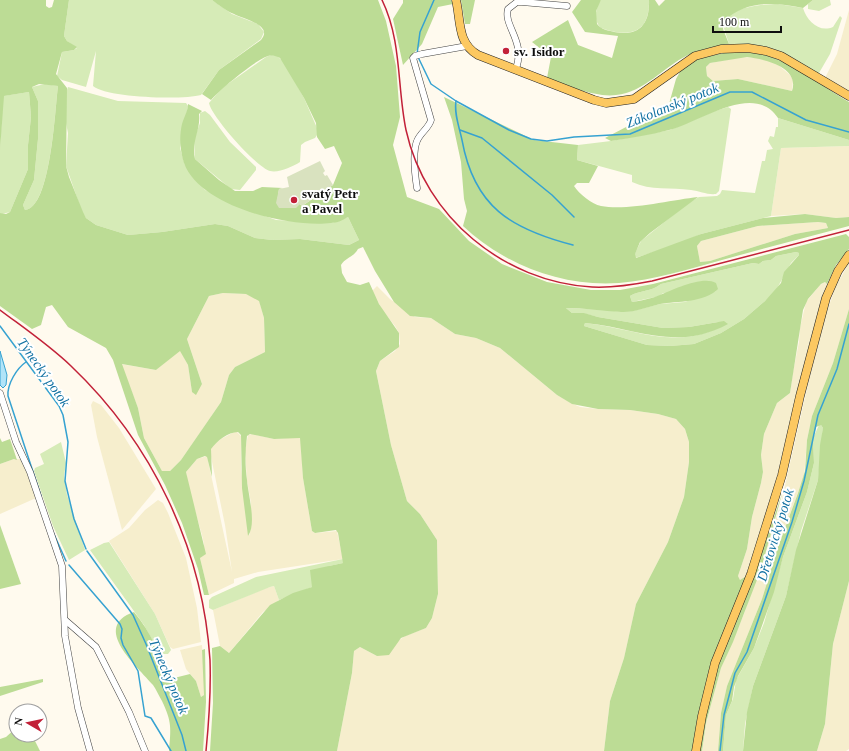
<svg xmlns="http://www.w3.org/2000/svg" width="849" height="751" viewBox="0 0 849 751" font-family="Georgia,serif">
	<style>
		.farmland { fill: #f6eecd }
		.green { fill: #d6ebb7 }
		.forest { fill: #bcdc95; fill-rule: evenodd }
		.cemetery { fill: #d9e2bf }
		.water { fill: #b1e4f8; stroke: #36a2d1 }
		.lines { fill: none; stroke-linecap: round; stroke-linejoin: round }
		.stream { stroke: #36a2d1; stroke-width: 1.5 }
		.minor-casing { stroke: #414141; stroke-width: 7 }
		.major-casing { stroke: #1f1f1f; stroke-width: 9 }
		.minor { stroke: #fff; stroke-width: 6 }
		.major { stroke: #fcc861; stroke-width: 8 }
		.rail { stroke: #c22138; stroke-width: 1.5 }
		.poi-dot { fill: #c22138; stroke: #fff; stroke-width: 1.5 }
		.labels { text-anchor: middle; stroke-width: 4; stroke-linejoin: round; paint-order: stroke }
		.poi-label { font-size: 13px; font-weight: bold; fill: #0e0e0e; stroke: #fff; text-anchor: start }
		.water-label { font-size: 14px; font-style: italic; fill: #1372a3; stroke: #fff }
	</style>
	<rect width="100%" height="100%" fill="#fffaee"/>
	<g class="farmland">
		<polygon points="849,10 849,91 825,78 837,54"/>
		<polygon points="742,57 761,58 777,64 790,75 793,80 792,91 738,79 713,81 707,76 706,67 710,63"/>
		<polygon points="849,146 849,217 836,218 805,214 771,216 781,148"/>
		<polygon points="818,222 826,223 828,228 795,234 710,261 700,262 699,257 697,246 701,241 758,226"/>
		<polygon points="849,263 849,309 833,363 812,416 807,440 804,476 778,547 762,599 727,686 721,713 718,751 702,751 706,723 721,668 744,614 781,503 809,380 826,314 836,286"/>
		<polygon points="825,282 827,284 778,474 747,574 744,579 740,580 738,576 747,549 752,517 761,483 763,472 761,455 764,434 777,403 790,393 793,372 799,342 800,328 806,302 820,285"/>
		<polygon points="377,286 390,299 415,317 431,318 455,334 476,338 500,348 557,395 571,403 580,407 598,409 630,410 658,414 676,419 685,429 689,442 689,462 684,497 668,542 636,604 624,658 610,701 604,751 337,751 352,673 354,651 360,647 377,656 405,636 426,628 432,618 438,594 437,540 420,514 407,501 391,445 376,371 380,361 395,351 400,344 399,333 395,326 383,311 372,291"/>
		<polygon points="223,293 247,294 259,300 264,318 265,352 235,367 229,375 221,402 195,440 181,460 170,471 162,471 144,438 138,408 121,364 156,370 180,350 188,365 192,392 202,384 187,339 209,296"/>
		<polygon points="93,401 101,405 119,428 156,489 122,530 97,437 91,405"/>
		<polygon points="236,431 241,436 241,468 249,536 251,527 251,503 247,481 245,451 248,435 252,434 274,439 299,437 301,440 303,478 312,531 315,533 337,531 343,559 258,572 234,579 234,583 209,595 200,558 204,544 202,535 188,486 186,472 197,459 207,456 232,572 225,525 210,452 211,447 221,439"/>
		<polygon points="14,459 22,459 24,464 36,498 0,514 0,464"/>
		<polygon points="158,500 163,503 168,513 186,558 197,608 201,642 173,649 170,647 155,614 109,541 129,528 145,510"/>
		<polygon points="849,581 849,749 846,751 817,751 825,724 833,644"/>
		<polygon points="274,586 279,600 263,612 229,653 220,646 213,610 266,588"/>
		<polygon points="202,645 204,678 204,695 201,697 196,681 186,669 180,650"/>
	</g>
	<g class="green">
		<path d="M69 0H212L232 14 258 24 264 32 261 39 219 70 201 95C183 100 107 98 93 86L96 51 86 87 62 80 57 76 62 52 74 50 77 48 67 41 64 36Z"/>
		<path d="M601 0H649C650 34 628 38 601 28 593 21 595 8 601 0Z"/>
		<polygon points="813,0 830,0 831,5 819,11 808,9 808,4"/>
		<path d="M778 4 803 8C807 21 819 33 833 27L840 16 842 18 830 54 819 73H815L780 51 749 44H729L723 25C726 7 764 4 778 4Z"/>
		<path d="M271 55 277 56 284 62 304 98 317 128V135L315 138 305 142 301 145 300 162C292 167 279 173 270 171 257 168 211 116 209 103L222 88 266 57Z"/>
		<path d="M45 84 58 86C55 107 51 208 25 210L23 205 34 180 38 139V101L32 87Z"/>
		<polygon points="68,87 118,101 186,103 188,106 180,148 185,165 205,190 246,209 276,220 332,223 348,217 359,240 349,245 300,239 272,240 255,238 228,226 215,224 162,232 128,235 96,225 86,218 82,212 66,166 68,133 66,123 66,93"/>
		<polygon points="29,92 31,117 28,145 28,169 10,212 2,214 0,213 0,150 3,96"/>
		<path d="M728 107 731 109 719 191 716 194C707 195 700 191 691 190 671 187 651 191 632 182V175L577 160 578 145 611 141 670 130 715 111Z"/>
		<polygon points="205,111 210,115 230,142 256,167 256,170 240,190 231,189 195,159 194,139 200,123 200,113"/>
		<polygon points="778,118 849,140 849,146 781,148 771,216 701,234 679,244 635,258 635,253 641,241 688,203 699,197 717,196 720,194 722,190 755,193 762,161 765,161 767,150 773,149 768,141 770,136 774,137 776,127 778,127"/>
		<path d="M796 252 799 253V255L791 263 775 292 765 301 744 319 721 333 694 344 670 346 647 345 584 326 585 323C627 327 667 347 708 332 715 329 722 327 727 323L718 322 689 327 663 328 598 317 582 313H572L566 308 608 310 620 312 632 311 660 304 685 302 716 291 663 293 660 296 632 302 630 296C640 290 651 292 661 284L753 263 759 264 763 261 771 260 776 256Z"/>
		<polygon points="819,425 821,425 823,428 818,480 801,531 786,596 753,686 745,724 743,751 723,751 726,715 733,699 736,680 754,648 764,623 783,557 807,492 814,463 813,438"/>
		<polygon points="61,442 66,463 64,476 67,495 85,550 69,560 53,526 34,471 35,468 44,464 40,454"/>
		<polygon points="109,542 155,614 171,650 168,654 160,654 144,625 90,550 104,543"/>
		<polygon points="343,559 343,563 329,566 312,587 279,600 274,586 270,587 213,610 209,608 209,600 212,597 256,577"/>
	</g>
	<g class="forest">
		<path d="M0 0H46V6L49 8 52 7 54 0H69L64 36 67 41 77 47 74 50 62 52 56 74 67 88 66 166 69 177 83 212 86 218 96 225 128 235 162 232 215 224 228 226 255 238 272 240 300 239 349 245 359 240 348 217C343 220 337 223 331 223 290 228 200 207 184 163 180 150 179 137 182 124 184 117 188 111 188 104L202 111 199 114C201 130 191 141 195 159L219 180 235 191H253L262 187 283 188 279 189 277 203 282 208 300 204 302 206 333 185 342 163 334 146 325 149 317 137 316 123 304 98 280 58C276 56 273 55 268 56 257 59 219 90 211 100L202 94 219 70 261 40C274 25 243 19 234 14 226 11 219 5 212 0H378L386 21 396 66 400 117 393 145 407 197 439 209 469 241 502 264 547 282 591 290H620L653 284 846 234 849 237V249L836 265 827 284 825 282 821 284 808 299 803 310 790 393 777 403 764 434 761 455 763 472 761 483 752 517 747 549 738 576 740 580 745 577V580L712 662 698 716 692 751H604L610 701 624 658 636 604 668 542 684 497 689 462V442L685 429 676 419 658 414 630 410 598 409 572 404 557 395 500 348 476 338 455 334 431 318 410 316 394 302 375 271 363 247 358 249C354 257 346 257 341 265L342 273 347 282 360 285 369 282 379 304 399 333V347L380 361 376 371 391 445 407 501 420 514 437 540 438 594 432 618 426 628 401 638 389 655 377 656 360 647 354 651 352 673 337 751H210L213 703 212 648 220 646 229 653 270 605 293 593 312 587 310 570 343 563 338 533 336 530 315 533 312 531 303 478 300 438 274 439 250 434 247 436C245 451 245 466 247 480 248 494 257 524 248 536L242 488 241 435 238 432C228 432 217 441 211 449L212 477 207 457 205 456 197 459 186 472 206 554 200 558 209 595H204L198 569 182 523 165 485 138 435 113 360 106 348 68 327 52 305 46 307 41 325 32 329 0 306V213L6 214 10 212 28 169V145L31 117 29 92 4 96 0 150ZM39 84 58 86C55 108 51 208 25 210L23 205 34 180 38 139V101L32 87ZM796 252 799 253V255L784 272 781 283 765 301 744 319 721 333 694 344 670 346 647 345 584 326 585 323C638 328 676 352 728 324L724 321 689 327 663 328 598 317 584 313H572L566 308C584 308 603 311 621 312 633 313 647 307 660 304 677 301 704 303 718 289L716 283C703 275 672 290 660 295 654 298 639 301 632 302L630 296C640 290 651 292 661 284L753 263 759 264 763 261 771 260 776 256ZM223 293 246 294 259 301 264 318 265 352 235 367 229 375 221 402 181 460 170 471H162L144 438 138 408 122 364 156 370 180 351 188 365 192 392 196 395 202 384 187 339 209 296Z"/>
		<polygon points="403,0 451,0 453,4 438,7 422,44 403,65 393,19 403,3"/>
		<polygon points="461,0 475,0 470,24 465,24"/>
		<path d="M581 0H601L596 11 597 24C602 30 607 30 614 32 639 37 650 24 649 0H655L659 6 665 0H813L803 8C777 2 745 0 724 21L723 29 729 44C715 47 701 49 688 55 663 67 645 92 616 95 597 98 565 85 547 78L551 57 532 42 568 20 578 45 612 58 618 36 585 32 572 12Z"/>
		<path d="M728 52C741 52 756 52 768 56 794 64 825 88 849 102V140L778 118C754 81 699 123 669 130 650 135 630 138 611 141L605 138 628 126 659 113 669 104 676 79 681 70 697 59ZM747 57C764 59 800 67 792 91L738 79 713 81 707 76 706 67 710 63Z"/>
		<path d="M444 97 534 140 578 145 577 160 598 166 589 183H577L574 186C579 194 592 204 601 206 627 211 671 200 698 197L650 233 640 242 635 254 636 258 701 234 763 218 805 214 836 218 849 217V226C807 237 765 248 722 260 689 269 654 280 619 283 561 287 505 265 463 226L467 211 464 199 461 162 452 120ZM818 222 826 223 828 228 795 234 710 261 700 262 697 246 701 241 758 226Z"/>
		<polygon points="849,309 849,581 833,644 825,724 817,751 743,751 747,712 753,686 786,596 796,550 818,480 820,445 823,428 821,425 816,427 813,438 814,463 807,492 783,557 774,592 754,648 738,676 734,687 732,701 726,715 723,751 718,751 721,713 727,686 762,599 778,547 798,493 805,471 807,440 812,416 833,363"/>
		<polygon points="0,438 2,442 10,439 17,460 14,459 0,464"/>
		<polygon points="783,491 760,572 733,642 721,668 706,723 702,751 699,751 705,717 719,664 754,575"/>
		<polygon points="0,525 21,584 0,589"/>
		<path d="M134 612C151 632 160 655 170 679L190 674 196 681 201 697 204 695 202 650 205 649 206 702 203 751H169C171 728 172 722 162 701 159 696 156 689 153 685 138 667 90 627 134 612Z"/>
		<polygon points="43,679 43,682 0,696 0,687"/>
		<polygon points="16,728 16,735 32,735 40,751 0,751 0,739 6,737"/>
	</g>
	<polygon class="cemetery" points="320,161 325,171 323,173 325,176 327,175 333,185 302,206 300,204 296,208 279,208 276,203 279,189 289,187 287,177"/>
	<polygon class="water" points="0,351 7,375 6,385 3,388 0,385"/>
	<g class="lines">
		<g class="stream">
			<polyline points="417,54 420,32 434,0"/>
			<polyline points="418,57 431,84 456,101 509,130 531,139 547,141 574,137 630,134 730,92 752,92 806,120 849,132"/>
			<path d="M456 101C454 114 459 126 462 140 474 207 511 229 573 245"/>
			<polyline points="460,130 482,138 552,195 574,217"/>
			<polyline points="0,326 59,406 63,415 68,442 65,481 74,519 86,549"/>
			<path d="M26 362C17 368 7 384 8 396L41 496"/>
			<polyline points="53,532 66,561"/>
			<polyline points="87,551 133,615 146,644 182,735 186,751"/>
			<polyline points="69,565 120,624 122,629 121,638 123,645 138,671 145,716 151,718 171,751"/>
			<polyline points="720,751 724,715 735,673 747,652 792,522 804,481 818,415 837,369 849,324"/>
		</g>
		<defs>
			<g id="minor">
				<path d="M516 69C526 41 503 26 508 9L517 2H522L567 6"/>
				<path d="M417 188C415 175 412 153 417 141 420 133 429 128 431 120L413 58 415 56 422 54 467 46"/>
				<polyline points="0,393 16,442 30,472 62,566 65,636 78,708 90,751"/>
				<polyline points="65,620 96,647 129,712 145,751"/>
			</g>
			<g id="major">
				<path d="M456 0C461 21 457 43 478 55L594 100 606 103 634 99 695 56 721 49 748 48 766 51 781 56 849 96"/>
				<polyline points="696,751 702,716 715,663 751,574 782,475 800,396 826,298 838,271 849,255"/>
			</g>
		</defs>
		<use href="#minor" class="minor-casing"/>
		<use href="#major" class="major-casing"/>
		<use href="#minor" class="minor"/>
		<use href="#major" class="major"/>
		<g class="rail">
			<path d="M382 0C402 41 397 87 406 130 425 217 504 282 592 287 613 288 632 285 652 281L849 230"/>
			<path d="M0 310C24 328 49 345 71 366 152 443 203 549 210 660 211 691 209 721 206 751"/>
		</g>
	</g>
	<g class="poi-dot">
		<circle cx="506" cy="51" r="4"/>
		<circle cx="294" cy="200" r="4"/>
	</g>
	<g class="labels">
		<g class="poi-label">
			<text x="514" y="56">sv. Isidor</text>
			<text x="302" y="198">svatý Petr<tspan x="302" dy="15">a Pavel</tspan></text>
		</g>
		<g class="water-label">
			<text transform="translate(672 105) rotate(-22)" y="5">Zákolanský potok</text>
			<text transform="translate(44 372) rotate(55)" y="5">Týnecký potok</text>
			<text transform="translate(775 535) rotate(-73)" y="5">Dřetovický potok</text>
			<text transform="translate(169 676) rotate(67)" y="5">Týnecký potok</text>
		</g>
	</g>
	<g transform="translate(28 723) rotate(279)"><circle r="19" fill="#ffffff" stroke="#9f9f9f"/>
	<path d="M0-3L7 15L0 10L-7 15Z" fill="#c22138"/>
	<text y="-6" font-size="11" font-weight="bold" text-anchor="middle" fill="#0e0e0e">N</text>
	</g>
	<path d="M713 26v6h68v-6" fill="none" stroke="#0e0e0e" stroke-width="2"/>
	<text x="719" y="26" font-size="12" fill="#0e0e0e" stroke="#ffffff" stroke-width="3" paint-order="stroke">100 m</text>
</svg>
